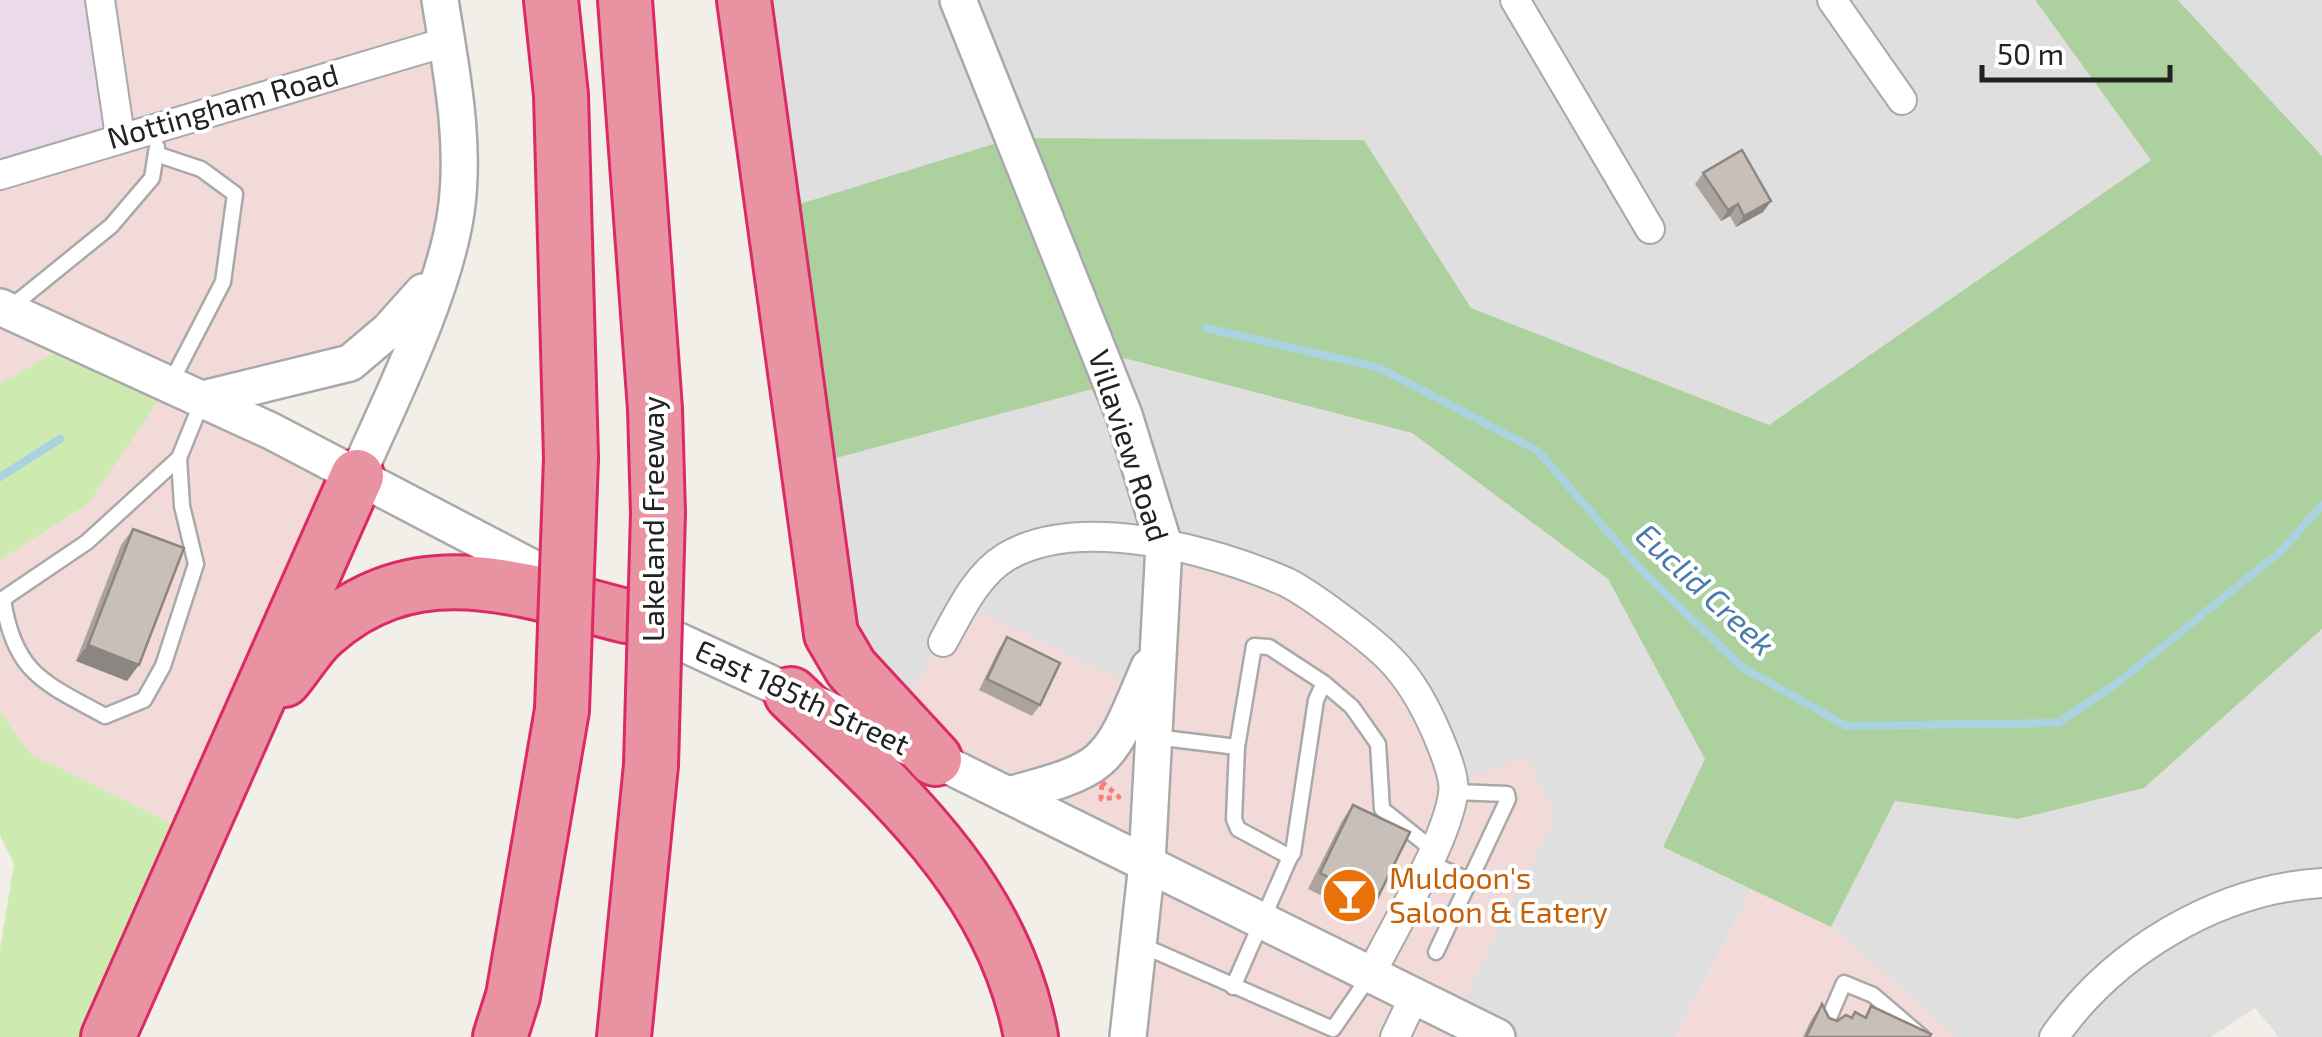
<svg xmlns="http://www.w3.org/2000/svg" width="2322" height="1037" viewBox="0 0 2322 1037" font-family="'Exo 2',sans-serif">
	<style>
		.residential { fill: #e0dfdf }
		.commercial { fill: #f2dad9 }
		.industrial { fill: #ebdbe8 }
		.grass { fill: #cdebb0 }
		.forest { fill: #add19e }
		.lines { fill: none; stroke-linecap: round; stroke-linejoin: round }
		.stream { stroke: #aad3df; stroke-width: 8 }
		.service-casing { stroke: #a9a9a9; stroke-width: 19 }
		.minor-casing { stroke: #a9a9a9; stroke-width: 32 }
		.tertiary-casing { stroke: #a9a9a9; stroke-width: 40 }
		.motorway-casing { stroke: #dc2a67; stroke-width: 58 }
		.path { stroke: #fa8072; stroke-width: 5; stroke-dasharray: 5 5; stroke-linecap: butt }
		.service { stroke: #fff; stroke-width: 14 }
		.minor { stroke: #fff; stroke-width: 28 }
		.tertiary { stroke: #fff; stroke-width: 35 }
		.motorway { stroke: #e892a2; stroke-width: 52 }
		.motorway-bridge-casing { stroke: #dc2a67; stroke-width: 58; stroke-linecap: butt }
		.motorway-bridge { stroke: #e892a2; stroke-width: 52 }
		.wall { fill: #aba49e }
		.shaded-wall { fill: #8b8681 }
		.building { fill: #c7bfb8; stroke: #8b8681; stroke-width: 2.5 }
		.labels { text-anchor: middle; stroke-width: 8; stroke-linejoin: round; paint-order: stroke }
		.street-label { font-size: 30px; fill: #222; stroke: #fff }
		.food-label { font-size: 30px; fill: #c56008; stroke: #fff; text-anchor: start }
		.water-label { font-size: 32px; font-style: italic; fill: #4a7aab; stroke: #fff }
	</style>
	<rect width="100%" height="100%" fill="#f2efe9"/>
	<g class="residential">
		<polygon points="744,0 2035,0 2151,160 1769,425 1471,308 1364,140 774,212"/>
		<polygon points="2178,0 2322,0 2322,156"/>
		<polygon points="1098,352 1412,433 1608,579 1706,759 1663,847 1752,889 1675,1037 1497,1037 1457,1017 1452,784 1156,696 943,642 895,716 851,668 807,466 1110,384"/>
		<polygon points="2322,629 2322,1037 2279,1037 2255,1008 2211,1037 1957,1037 1831,927 1895,801 2018,819 2144,788"/>
	</g>
	<g class="commercial">
		<polygon points="100,0 440,0 444,263 389,330 228,394 357,476 199,837 29,753 0,711 0,560 88,504 76,341 0,383 0,175"/>
		<polygon points="1164,545 1230,562 1390,658 1452,783 1528,757 1555,816 1457,1016 1497,1037 1128,1037 1147,863 895,716 964,605 1156,696"/>
		<polygon points="1752,889 1831,927 1957,1037 1675,1037"/>
	</g>
	<polygon class="industrial" points="0,0 100,0 120,136 0,175"/>
	<g class="grass">
		<polygon points="76,341 170,384 88,504 0,560 0,383"/>
		<polygon points="0,711 29,753 199,837 108,1037 0,1037 0,949 14,864 0,835"/>
	</g>
	<polygon class="forest" points="2035,0 2178,0 2322,156 2322,629 2144,788 2018,819 1895,801 1831,927 1663,847 1705,759 1608,579 1412,433 1100,352 1111,384 807,466 774,212 1013,138 1364,140 1471,308 1769,425 2151,160"/>
	<g class="lines">
		<g class="stream">
			<polyline points="1206,328 1380,368 1538,451 1641,570 1742,667 1846,726 2058,723 2120,681 2281,551 2322,505"/>
			<polyline points="0,477 60,439"/>
		</g>
		<defs>
			<g id="service">
				<polyline points="156,154 201,169 235,194 223,282 170,384"/>
				<polyline points="11,307 111,226 152,178 157,147"/>
				<path d="M179 458 87 542 3 599C14 674 45 683 105 716L144 700 163 666 196 564 182 506 179 458 203 399"/>
				<polyline points="1324,683 1269,647 1254,646 1237,747 1234,819 1238,829 1290,857 1293,853 1316,700 1324,683 1352,707 1378,744 1382,809 1432,849"/>
				<polyline points="1155,737 1237,747"/>
				<polyline points="1426,861 1470,881"/>
				<polyline points="1139,944 1333,1029 1371,974"/>
				<polyline points="1436,952 1508,799 1507,794 1454,792"/>
				<polyline points="1233,987 1290,857"/>
				<polyline points="1825,1027 1844,983 1873,995 1922,1037"/>
			</g>
			<g id="minor">
				<polyline points="100,0 120,136"/>
				<polyline points="1515,0 1650,229"/>
				<polyline points="1832,0 1902,100"/>
				<polyline points="0,175 446,42"/>
				<path d="M943 642C959 613 976 575 1006 557 1079 513 1213 550 1286 582 1309 593 1372 640 1390 659 1412 681 1426 708 1438 736 1444 751 1456 778 1453 794 1446 843 1394 927 1371 974"/>
				<polyline points="1395,1037 1415,995"/>
				<path d="M2054 1037C2113 952 2218 889 2322 883"/>
			</g>
			<g id="tertiary">
				<polyline points="958,0 1124,415 1164,545 1147,863 1128,1037"/>
				<polyline points="0,307 271,431 569,587"/>
				<polyline points="203,399 350,363 389,330 423,292"/>
				<path d="M357 476C391 399 444 294 456 212 466 141 451 70 440 0"/>
				<polyline points="637,622 935,759 1497,1037"/>
				<path d="M1008 795C1111 768 1108 764 1149 667"/>
			</g>
			<g id="motorway">
				<polyline points="551,0 561,95 571,458"/>
				<polyline points="625,0 655,409 658,513"/>
				<polyline points="744,0 831,634 851,668 935,759"/>
				<path d="M284 680C297 665 308 645 323 632 417 549 520 589 626 616"/>
				<path d="M791 694C895 794 1004 888 1031 1037"/>
				<polyline points="108,1037 357,476"/>
				<polyline points="500,1037 513,996 562,710"/>
				<polyline points="624,1037 651,765"/>
			</g>
		</defs>
		<use href="#service" class="service-casing"/>
		<use href="#minor" class="minor-casing"/>
		<use href="#tertiary" class="tertiary-casing"/>
		<use href="#motorway" class="motorway-casing"/>
		<polygon class="path" points="1102,782 1119,797 1101,799"/>
		<use href="#service" class="service"/>
		<use href="#minor" class="minor"/>
		<use href="#tertiary" class="tertiary"/>
		<use href="#motorway" class="motorway"/>
		<defs>
			<g id="motorway-bridge">
				<polyline points="562,710 571,458"/>
				<polyline points="651,765 658,513"/>
			</g>
		</defs>
		<use href="#motorway-bridge" class="motorway-bridge-casing"/>
		<use href="#motorway-bridge" class="motorway-bridge"/>
	</g>
	<g class="wall">
		<polygon points="1703,173 1771,201 1763,212 1736,227 1730,216 1721,221 1695,184"/>
		<polygon points="133,529 127,681 76,661 121,545"/>
		<polygon points="1007,637 1040,705 1032,716 979,690 999,649"/>
		<polygon points="1353,805 1376,901 1365,917 1308,889 1342,821"/>
		<polygon points="1822,1004 1829,1018 1837,1021 1851,1017 1855,1012 1864,1017 1871,1006 1929,1037 1803,1037 1811,1020"/>
	</g>
	<g class="shaded-wall">
		<polygon points="1771,201 1763,212 1736,227 1744,216"/>
		<polygon points="1738,204 1730,216 1721,221 1728,210"/>
		<polygon points="88,645 139,665 127,681 76,661"/>
	</g>
	<g class="building">
		<polygon points="1742,150 1771,201 1744,216 1738,204 1728,210 1703,173"/>
		<polygon points="133,529 184,548 139,665 88,645"/>
		<polygon points="1007,637 1060,663 1040,705 987,679"/>
		<polygon points="1353,805 1410,832 1376,901 1320,873"/>
		<polygon points="1822,1004 1829,1018 1837,1021 1846,1015 1852,1018 1855,1012 1866,1018 1871,1006 1931,1034 1929,1037 1806,1037"/>
	</g>
	<defs>
		<symbol id="bar-disc" viewBox="-11 -11 22 22"><circle r="9.5" fill="#e8710a" stroke="#fff"/><path d="M-6-5H6L.8 .8V4.5H3.5V6h-7V4.5H-.8V.8Z" fill="#fff"/></symbol>
	</defs>
	<g fill-rule="evenodd">
		<use href="#bar-disc" x="1318" y="864" width="63" height="63"/>
	</g>
	<g class="labels">
		<g class="street-label">
			<text transform="translate(223 107) rotate(-16)" y="10">Nottingham Road</text>
			<text transform="translate(1128 446) rotate(72)" y="10">Villaview Road</text>
			<text transform="translate(654 519) rotate(-90)" y="10">Lakeland Freeway</text>
			<text transform="translate(802 698) rotate(25)" y="10">East 185th Street</text>
		</g>
		<g class="food-label">
			<text x="1389" y="889">Muldoon's<tspan x="1389" dy="34">Saloon &amp; Eatery</tspan></text>
		</g>
		<g class="water-label">
			<text transform="translate(1705 590) rotate(43)" y="11">Euclid Creek</text>
		</g>
	</g>
	<path d="M1982 65v15h188v-15" fill="none" stroke="#222222" stroke-width="5"/>
	<text x="1997" y="65" font-size="30" fill="#222222" stroke="#ffffff" stroke-width="8" paint-order="stroke">50 m</text>
</svg>
